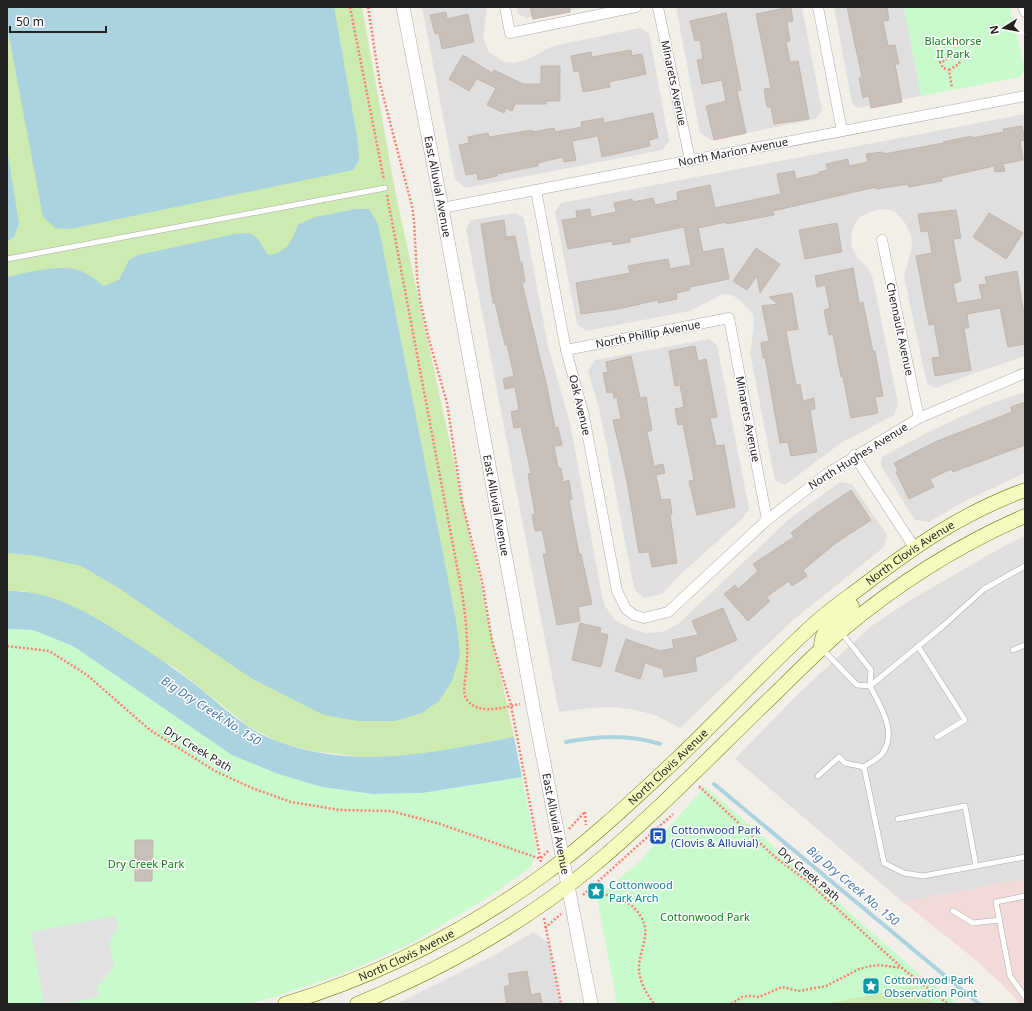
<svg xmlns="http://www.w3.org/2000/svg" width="1032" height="1011" viewBox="0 0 1032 1011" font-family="'Noto Sans',sans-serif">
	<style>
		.residential { fill: #e0dfdf }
		.commercial { fill: #f2dad9 }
		.grass { fill: #cdebb0 }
		.park { fill: #c8facc }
		.parking { fill: #e2e2e2 }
		.water { fill: #aad3df }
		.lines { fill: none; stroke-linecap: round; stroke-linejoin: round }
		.stream { stroke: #aad3df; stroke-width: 4 }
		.building { fill: #c7bfb8; stroke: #c4b6ab }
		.service-casing { stroke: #a9a9a9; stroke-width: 6 }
		.minor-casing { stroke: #a9a9a9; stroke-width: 11 }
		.tertiary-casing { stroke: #a9a9a9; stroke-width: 14 }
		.secondary-casing { stroke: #707d05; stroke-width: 15 }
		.path { stroke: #fa8072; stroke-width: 2.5; stroke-dasharray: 2 2; stroke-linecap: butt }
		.service { stroke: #fff; stroke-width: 5 }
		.minor { stroke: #fff; stroke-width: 10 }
		.tertiary { stroke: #fff; stroke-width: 13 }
		.secondary { stroke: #f7fabf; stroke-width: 14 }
		.labels { text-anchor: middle; stroke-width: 3; stroke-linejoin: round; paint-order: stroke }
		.park-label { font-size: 11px; fill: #0c8416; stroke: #fff }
		.street-label { font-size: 11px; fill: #222; stroke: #fff }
		.transit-label { font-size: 11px; fill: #164399; stroke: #fff; text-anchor: start }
		.culture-label { font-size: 11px; fill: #0d838f; stroke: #fff; text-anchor: start }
		.water-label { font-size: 12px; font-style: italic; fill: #4a7aab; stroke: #fff }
	</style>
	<rect width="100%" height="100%" fill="#f2efe9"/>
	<g class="residential">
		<polygon points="422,7 487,7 483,38 489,52 504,62 513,63 524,61 553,46 640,28 649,33 669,141 662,150 466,188 455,179"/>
		<polygon points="517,7 589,7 527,18 518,14"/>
		<polygon points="676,7 802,7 822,111 816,119 711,140 700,133"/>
		<polygon points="834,7 904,7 921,96 858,108 852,103"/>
		<polygon points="1025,114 1025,356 972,374 936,388 927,384 904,277 912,247 911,235 905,223 894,211 883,209 869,212 859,218 854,225 851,235 852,247 858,259 868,268 873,279 898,404 894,415 841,443 785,485 775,481 750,353 754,327 753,314 741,301 732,295 723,294 690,311 586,331 577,324 555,212 561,203"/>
		<polygon points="515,213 524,218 548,346 570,423 602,596 605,606 615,620 630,628 646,633 662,632 678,624 789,519 840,482 852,484 887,535 884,547 792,621 680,728 655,715 636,710 614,707 588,708 559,712 466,229 471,220"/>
		<polygon points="709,339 717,345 749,509 742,519 682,573 662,594 644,598 635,590 632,578 607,447 599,408 588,372 595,360"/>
		<polygon points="1025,392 1025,473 963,502 929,522 915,520 881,466 882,457 928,432 989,404"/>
		<polygon points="1025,536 1025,879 903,902 735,759 796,696 870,627 909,601 1004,546"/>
		<polygon points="533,932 548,942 560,1004 396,1004 497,954"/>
	</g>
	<polygon class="commercial" points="1025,879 1025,1004 1020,1004 1004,986 973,958 903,902"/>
	<g class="grass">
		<polygon points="7,7 362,7 396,195 514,737 418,755 371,758 311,751 276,741 248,726 174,667 25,591 7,591"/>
		<polygon points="917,986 934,1004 823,1004"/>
	</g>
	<g class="park">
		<polygon points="904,7 1010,7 1025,69 1020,77 921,96"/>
		<polygon points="7,629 33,630 73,646 232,754 278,774 322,787 373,794 422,793 522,777 537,849 531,867 487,898 410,944 342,974 271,998 246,1004 7,1004"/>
		<polygon points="705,786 923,977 950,997 956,1004 934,1004 917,986 823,1004 617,1004 597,897 639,862"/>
	</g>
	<polygon class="parking" points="115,916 118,927 109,943 114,967 97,987 98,997 63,1004 44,1004 31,932"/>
	<g class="water">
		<polygon points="7,7 334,7 358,142 359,160 353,170 70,229 55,228 43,217 7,26"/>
		<polygon points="7,148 19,224 14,237 7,242"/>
		<path d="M356 209H369L378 224 456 620 460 654 453 679 440 700 422 713 395 721H359L324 715 251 678 117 587 81 566 37 556 7 553V277C26 273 59 264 78 270 88 273 96 280 104 286L119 280 129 260 138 255 235 234 250 233 258 239 268 255C287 253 292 241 298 225L315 217Z"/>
		<path d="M7 591C53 590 91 614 128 638 154 655 179 671 202 690 225 709 248 731 277 741 357 771 434 752 514 737L522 777 422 793 373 794 322 787 278 774 232 755 73 646 33 630 7 629Z"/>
	</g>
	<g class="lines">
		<g class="stream">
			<path d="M566 742C599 736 628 734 660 744"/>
			<polyline points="714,784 979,1004"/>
		</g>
	</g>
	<g class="building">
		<polygon points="530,7 570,7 570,12 533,19"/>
		<polygon points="791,7 793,21 787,22 790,41 786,42 790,62 798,61 809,119 774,124 771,107 767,107 764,89 771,88 756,14"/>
		<polygon points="847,7 887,7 889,20 883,21 888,46 895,45 899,64 895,64 902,102 871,108 869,96 863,98 859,78 862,77"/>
		<polygon points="446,12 447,19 468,14 474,42 442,49 439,33 435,34 430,15"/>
		<polygon points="726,13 741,90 737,91 746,133 714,140 706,106 726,101 722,80 702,84 697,60 703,59 700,40 695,41 690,21"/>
		<polygon points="631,50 632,56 642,54 646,74 609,82 610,87 583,92 579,71 574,72 571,56 591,52 592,57"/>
		<polygon points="463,55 492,73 494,70 523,84 541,84 541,66 560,66 560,101 546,101 546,104 515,104 512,111 506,108 504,113 487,105 496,88 477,79 469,91 449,79"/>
		<polygon points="653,113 658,138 649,140 650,146 602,157 598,136 572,141 576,160 564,162 563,157 538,163 538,166 497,174 497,176 478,180 477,173 466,175 459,145 469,143 468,137 488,133 489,137 532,130 532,132 554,128 555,132 582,127 581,122 603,118 604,123"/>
		<polygon points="1022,126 1025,140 1020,141 1023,160 1003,164 1005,171 995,172 994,166 941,178 942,181 909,187 908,184 876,189 876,187 773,211 774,215 726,224 726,222 698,228 703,252 723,248 729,279 690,287 690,290 676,293 677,299 658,303 658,300 618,309 581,314 576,283 630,273 628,266 644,263 668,259 670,269 691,265 684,227 630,238 630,242 613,245 612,241 568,249 562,220 577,218 576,211 590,209 591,217 616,212 614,203 632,199 633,202 653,198 655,205 678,200 677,192 710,185 715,208 781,194 777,174 794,171 796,179 819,174 819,172 828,170 826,164 848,159 849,166 868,162 866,154 883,152 884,154 944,143 943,142 972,136 972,138 1004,132 1003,129"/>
		<polygon points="956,210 961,238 953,239 961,281 953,284 957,303 982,299 979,285 987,284 985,277 1017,271 1023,309 1025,309 1025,344 1008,347 1000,308 967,314 969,328 964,328 971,370 935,376 932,358 940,357 934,324 929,325 916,256 932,253 928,231 921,232 918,214"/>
		<polygon points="989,213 1023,233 1006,259 973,237"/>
		<polygon points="504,220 506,237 515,236 520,262 522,262 525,282 522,283 547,387 555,428 558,427 562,445 554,446 558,468 561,468 563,482 569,480 572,499 569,500 579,554 581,554 592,604 578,607 580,621 557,625 543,554 547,554 542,530 535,531 532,515 535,514 528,474 531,473 521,427 514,428 511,412 519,410 515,387 505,389 503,379 514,376 507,345 505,345 495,303 493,303 481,224"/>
		<polygon points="837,223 842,252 805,259 799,230"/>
		<polygon points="756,248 780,264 760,293 757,276 747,290 733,281"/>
		<polygon points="853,268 859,303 863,302 873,352 875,351 883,396 875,397 878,413 851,418 843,377 841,377 833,334 829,335 824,310 830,308 825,285 817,287 815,276"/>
		<polygon points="792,293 798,329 786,331 796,385 800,384 803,401 814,398 815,409 810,410 817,452 791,456 788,442 780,443 765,357 763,358 761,343 769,341 762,306 778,304 769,297"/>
		<polygon points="695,346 698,361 706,359 717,417 710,418 716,446 724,445 735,507 697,515 689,481 694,480 683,424 678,425 675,409 684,407 680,385 675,386 669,351"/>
		<polygon points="631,356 640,398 646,397 652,430 647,432 654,466 663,464 665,473 656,475 661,500 670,499 672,514 670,515 677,563 652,567 649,552 639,553 627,481 613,420 621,419 617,397 614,398 613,392 607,393 603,373 608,372 606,362"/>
		<polygon points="1025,402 1025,445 953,472 951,469 930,479 934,487 909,499 896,472 898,471 894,463 935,442 1012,412 1011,407"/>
		<polygon points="851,490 871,520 836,543 803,570 807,576 792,586 789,581 766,597 770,601 748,621 724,594 735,585 738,589 758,571 753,564 794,537 791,533 814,515"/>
		<polygon points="723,608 737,640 695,658 697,671 664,677 663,669 645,663 640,679 615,671 626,639 660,651 674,648 672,640 698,635 692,621"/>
		<polygon points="580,623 601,628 600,633 608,635 601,667 572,660"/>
		<polygon points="135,840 153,840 152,881 135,881"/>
		<polygon points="527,971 531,995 540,993 542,1004 507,1004 504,987 510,985 508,974"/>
	</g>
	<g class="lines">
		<defs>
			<g id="service">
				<polyline points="7,259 385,188"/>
				<polyline points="918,646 965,720 937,737"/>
				<polyline points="822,649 857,685 870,686 871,670 841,632"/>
				<polyline points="1013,650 1025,645"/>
				<polyline points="864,767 884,863 904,873 923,876 1025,857"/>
				<path d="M818 776 839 757 845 763 864 767C869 763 878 759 882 754 898 732 880 706 870 686L943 626 984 589 1025 566"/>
				<polyline points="898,819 965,806 976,866"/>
				<polyline points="1025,896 996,902 1010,976 1025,997"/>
				<polyline points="953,911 973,923 1000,920"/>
			</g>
			<g id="minor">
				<polyline points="505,7 510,33 636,7"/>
				<polyline points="658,7 690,160"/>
				<polyline points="818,7 842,131"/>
				<polyline points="1023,7 1025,12"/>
				<polyline points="536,190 566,350 584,416 617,591 626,609 634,615 644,618 668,612 767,520 828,473 919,418 1025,373"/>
				<polyline points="442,208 1025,96"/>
				<polyline points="882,240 919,418"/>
				<polyline points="566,350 729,318 767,520"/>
				<polyline points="854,455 914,547"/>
			</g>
			<g id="tertiary">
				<path id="s1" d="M403 7 442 208 532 701 591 1004"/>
			</g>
			<g id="secondary">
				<path d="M821 649C820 628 837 618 852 606"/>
				<path id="s2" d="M285 1004C377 976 464 932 542 876 590 841 634 799 677 759 723 715 766 668 814 624 829 610 847 598 864 585 916 545 963 513 1025 490"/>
				<path d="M357 1004C440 970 519 926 588 870 656 814 717 749 780 689 800 669 820 649 841 631 897 584 958 545 1025 516"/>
			</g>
		</defs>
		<use href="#service" class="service-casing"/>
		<use href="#minor" class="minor-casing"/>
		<use href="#tertiary" class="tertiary-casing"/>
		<use href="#secondary" class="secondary-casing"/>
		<g class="path">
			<polyline points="350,7 384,180"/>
			<polyline points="368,7 380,84 412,206 414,221 417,277 420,300 428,336 447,403 462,502 482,581 492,641 511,705 541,862"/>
			<path d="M949 70 959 64 961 57 958 53C951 53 948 61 940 62L943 68 949 70 952 88"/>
			<path d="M387 195 462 593C466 619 469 646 466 673 465 681 462 693 467 700 480 716 504 707 520 704"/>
			<polyline points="7,646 49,651 87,675 150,730 215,771 252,788 291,802 340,810 391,811 440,824 541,859"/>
			<polyline points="699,788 700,787 775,857 807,881 902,968 948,1004"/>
			<polyline points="585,812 586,825"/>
			<polyline points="569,829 585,812"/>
			<polyline points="541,858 549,850"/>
			<path d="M592 887C605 899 623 894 637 911 655 933 638 948 639 970 640 983 647 994 654 1004"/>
			<polyline points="583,895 673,814"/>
			<polyline points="544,918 561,1004"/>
			<polyline points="545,928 561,914"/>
			<polyline points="731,1004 742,997 750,996 759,997 782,987 799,991 826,986 859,969 871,966 879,965 902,968"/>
		</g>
		<use href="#service" class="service"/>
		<use href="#minor" class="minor"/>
		<use href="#tertiary" class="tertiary"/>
		<use href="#secondary" class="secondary"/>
	</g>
	<defs>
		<symbol id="bus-square" viewBox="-11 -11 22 22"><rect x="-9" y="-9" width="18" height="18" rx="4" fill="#1a4fb4" stroke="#fff"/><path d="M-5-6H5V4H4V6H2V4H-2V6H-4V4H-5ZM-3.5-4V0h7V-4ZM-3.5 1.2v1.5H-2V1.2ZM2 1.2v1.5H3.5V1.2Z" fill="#fff"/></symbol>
		<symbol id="sight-square" viewBox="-11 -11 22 22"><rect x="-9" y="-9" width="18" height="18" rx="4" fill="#0f9aa8" stroke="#fff"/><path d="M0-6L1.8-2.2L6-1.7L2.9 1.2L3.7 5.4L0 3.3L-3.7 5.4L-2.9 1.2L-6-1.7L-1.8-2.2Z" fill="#fff"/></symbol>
	</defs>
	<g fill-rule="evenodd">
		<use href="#bus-square" x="648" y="826" width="20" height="20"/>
		<use href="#sight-square" x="586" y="881" width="20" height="20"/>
		<use href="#sight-square" x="861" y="976" width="20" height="20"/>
	</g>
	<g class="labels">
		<g class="park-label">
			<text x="953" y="45">Blackhorse<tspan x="953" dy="13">II Park</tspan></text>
			<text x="146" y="868">Dry Creek Park</text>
			<text x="705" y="921">Cottonwood Park</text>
		</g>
		<g class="street-label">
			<text transform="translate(674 83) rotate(78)" y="4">Minarets Avenue</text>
			<text transform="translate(733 152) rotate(-11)" y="4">North Marion Avenue</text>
			<text dy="4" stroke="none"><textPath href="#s1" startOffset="183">East Alluvial Avenue</textPath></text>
			<text transform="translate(900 329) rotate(78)" y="4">Chennault Avenue</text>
			<text transform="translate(648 334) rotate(-11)" y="4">North Phillip Avenue</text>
			<text transform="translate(580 405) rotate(77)" y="4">Oak Avenue</text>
			<text transform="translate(748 419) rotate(79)" y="4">Minarets Avenue</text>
			<text transform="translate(858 456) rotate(-32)" y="4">North Hughes Avenue</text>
			<text dy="4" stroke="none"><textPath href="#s1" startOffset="507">East Alluvial Avenue</textPath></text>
			<text dy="4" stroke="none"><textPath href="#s2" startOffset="779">North Clovis Avenue</textPath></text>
			<text transform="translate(198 749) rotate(31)" y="4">Dry Creek Path</text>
			<text dy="4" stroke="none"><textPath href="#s2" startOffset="455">North Clovis Avenue</textPath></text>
			<text dy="4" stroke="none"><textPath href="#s1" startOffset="831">East Alluvial Avenue</textPath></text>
			<text transform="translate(809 874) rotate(40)" y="4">Dry Creek Path</text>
			<text dy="4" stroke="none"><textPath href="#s2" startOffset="131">North Clovis Avenue</textPath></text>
		</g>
		<g class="transit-label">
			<text x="671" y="834">Cottonwood Park<tspan x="671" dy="13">(Clovis &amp; Alluvial)</tspan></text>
		</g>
		<g class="culture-label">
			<text x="609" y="889">Cottonwood<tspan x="609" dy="13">Park Arch</tspan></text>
			<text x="884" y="984">Cottonwood Park<tspan x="884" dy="13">Observation Point</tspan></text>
		</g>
		<g class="water-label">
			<text transform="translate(211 711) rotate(33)" y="4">Big Dry Creek No. 150</text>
			<text transform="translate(853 886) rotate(40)" y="4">Big Dry Creek No. 150</text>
		</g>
	</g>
	<rect width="1032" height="1011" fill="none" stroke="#222222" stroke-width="16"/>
	<g transform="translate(1004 28) rotate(259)" stroke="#ffffff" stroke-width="3" paint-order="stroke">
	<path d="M0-3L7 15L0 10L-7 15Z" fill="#222222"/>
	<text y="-6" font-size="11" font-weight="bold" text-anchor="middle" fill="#222222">N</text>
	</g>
	<path d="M10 26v6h96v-6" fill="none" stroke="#222222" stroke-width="2"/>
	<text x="16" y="26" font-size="12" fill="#222222" stroke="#ffffff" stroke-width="3" paint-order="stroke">50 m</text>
</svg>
